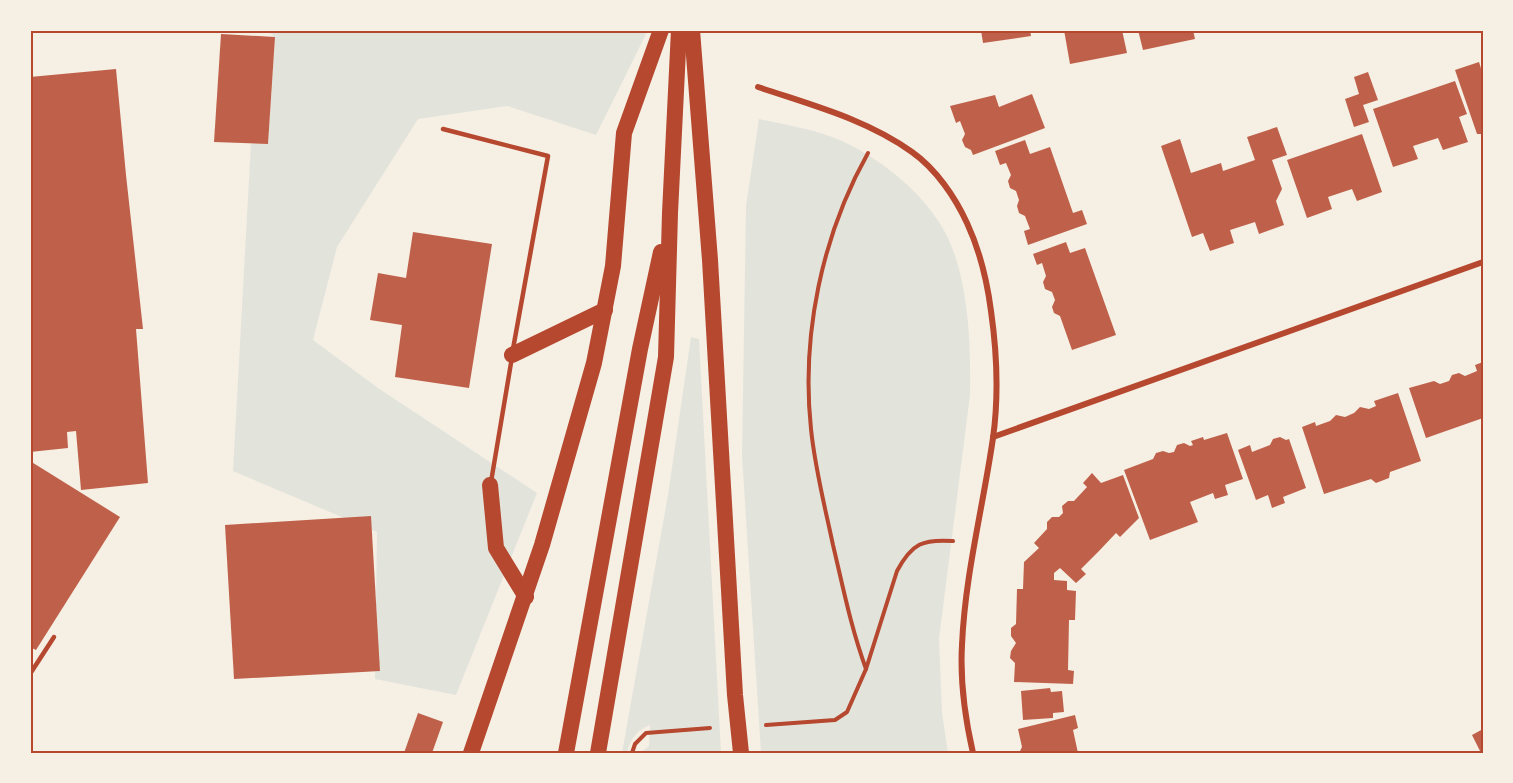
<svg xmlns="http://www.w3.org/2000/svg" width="1513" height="783" viewBox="0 0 1513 783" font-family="'Fira Sans Condensed',sans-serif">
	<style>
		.green { fill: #e2e4dc }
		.building { fill: #bf614a }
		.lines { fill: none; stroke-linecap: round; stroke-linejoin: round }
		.path { stroke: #b5482f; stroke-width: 4 }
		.service { stroke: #b5482f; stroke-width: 4.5 }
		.minor { stroke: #b5482f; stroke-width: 6 }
		.trunk { stroke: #b5482f; stroke-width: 16 }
		.neatline { fill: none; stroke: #b5482f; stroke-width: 2 }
	</style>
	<rect width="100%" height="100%" fill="#f6efe4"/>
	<g class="green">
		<polygon points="268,30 648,30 596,135 507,106 418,119 337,247 313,340 378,388 537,493 456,695 375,679 377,532 233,471 251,143 268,144 275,38"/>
		<path d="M759 119C786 125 816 129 842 141 883 160 925 194 946 234 969 280 971 345 970 395L939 639 942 713 948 753H761L742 456 746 206Z"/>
		<path d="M691 337 699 339 721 753H640L649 746 650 725C637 730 630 739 627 753H622L668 495Z"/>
	</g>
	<g class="building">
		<polygon points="981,30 1030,30 1031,36 983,43"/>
		<polygon points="1064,30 1122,30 1127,53 1070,64"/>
		<polygon points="1138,30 1193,30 1195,39 1143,50"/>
		<polygon points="221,34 275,37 268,144 214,142"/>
		<polygon points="1479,62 1483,75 1483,134 1477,134 1455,70"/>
		<polygon points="116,69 126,175 143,329 136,329 148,483 81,490 76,431 67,432 68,448 30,452 30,77"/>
		<polygon points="1368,72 1378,100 1363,105 1369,122 1354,127 1345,99 1359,94 1354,77"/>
		<polygon points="1455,81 1467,114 1459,117 1468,142 1443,150 1438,138 1413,146 1418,159 1393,167 1373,109"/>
		<polygon points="1032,94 1045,128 973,155 971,150 965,147 962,140 965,134 960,121 956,123 950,106 995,95 999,107"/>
		<polygon points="1277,127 1287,155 1272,160 1282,189 1276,201 1284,225 1259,234 1255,222 1230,230 1234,243 1210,251 1203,233 1192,237 1161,146 1180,139 1191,173 1221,163 1223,171 1255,160 1247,137"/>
		<polygon points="1362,134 1382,192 1357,201 1352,189 1328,197 1332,209 1307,218 1287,160"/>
		<polygon points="1025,140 1030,154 1050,147 1073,213 1082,210 1087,224 1028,245 1024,231 1030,229 1025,216 1019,213 1017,206 1019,200 1016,191 1010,188 1008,181 1011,175 1006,163 1000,165 995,151"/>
		<polygon points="413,232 492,244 469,388 395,377 402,325 370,320 378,273 406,278"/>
		<polygon points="1066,242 1070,253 1085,248 1116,335 1072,350 1060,316 1054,313 1052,307 1055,300 1052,292 1045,289 1043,282 1046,276 1042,263 1037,265 1033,254"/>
		<polygon points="1483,362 1483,418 1426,438 1409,388 1434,381 1440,384 1449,381 1452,375 1459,373 1465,376 1477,371 1475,365"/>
		<polygon points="1398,393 1421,461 1390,472 1389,478 1376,483 1371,479 1324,494 1302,427 1315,422 1316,426 1330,421 1336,415 1345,417 1354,413 1360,407 1369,409 1376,406 1374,401"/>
		<polygon points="1227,433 1243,479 1225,485 1228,495 1215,499 1213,493 1190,502 1198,522 1150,540 1124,470 1153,459 1156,453 1163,451 1169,453 1174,452 1177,445 1184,443 1190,446 1193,445 1191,441 1203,437 1204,440"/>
		<polygon points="1280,437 1286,440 1289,439 1306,488 1283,497 1285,503 1272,508 1268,495 1256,500 1238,450 1250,445 1252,452 1270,445 1273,439"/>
		<polygon points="30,461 120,517 36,650 30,647"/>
		<polygon points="1092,473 1101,483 1123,475 1139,518 1120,537 1116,533 1099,551 1081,569 1086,574 1076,583 1060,568 1054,573 1054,580 1067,581 1067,590 1076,591 1075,620 1069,620 1068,670 1074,671 1073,684 1014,682 1015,663 1010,658 1011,651 1016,643 1011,636 1011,628 1016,624 1017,589 1023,589 1024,562 1039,548 1034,543 1047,529 1047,522 1052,517 1059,517 1063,513 1062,506 1068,501 1074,501 1087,487 1083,483"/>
		<polygon points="371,516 380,671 234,679 225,525"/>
		<polygon points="1050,688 1051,692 1062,691 1064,712 1053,713 1053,718 1023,720 1021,691"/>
		<polygon points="418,713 443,722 432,753 404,753"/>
		<polygon points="1075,715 1078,728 1073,730 1078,753 1019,753 1022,747 1018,729"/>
		<polygon points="1483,729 1483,753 1481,753 1472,735"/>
	</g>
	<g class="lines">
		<g class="path">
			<path d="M866 669C851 628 843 587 833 545 825 507 815 469 811 429 801 335 822 235 868 153"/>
			<path d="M766 725 835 720 847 712 866 669 897 571C912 543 923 539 953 541"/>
			<polyline points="632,753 635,744 646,733 710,728"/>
		</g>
		<g class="service">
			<polyline points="443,129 548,156 513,349"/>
			<polyline points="491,482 512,357"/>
			<polyline points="30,674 54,637"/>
		</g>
		<g class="minor">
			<path d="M758 87C811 105 866 119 912 152 936 169 955 197 967 223 980 251 987 280 991 311 997 353 999 395 993 438 983 507 965 575 962 645 960 680 965 718 973 753"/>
			<polyline points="993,437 1483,262"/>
		</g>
		<g class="trunk">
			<polyline points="692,30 710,260 735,695 741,753"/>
			<polyline points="512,355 605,310"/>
			<polyline points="490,485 496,548 526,597"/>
			<polyline points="471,753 542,545 594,363 613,266 624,133 661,30"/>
			<polyline points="566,753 640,349 661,252"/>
			<polyline points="598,753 666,357 670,213 679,30"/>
		</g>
	</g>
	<rect width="1513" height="783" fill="none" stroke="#f6efe4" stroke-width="63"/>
	<rect x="32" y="32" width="1450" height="720" class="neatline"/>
</svg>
